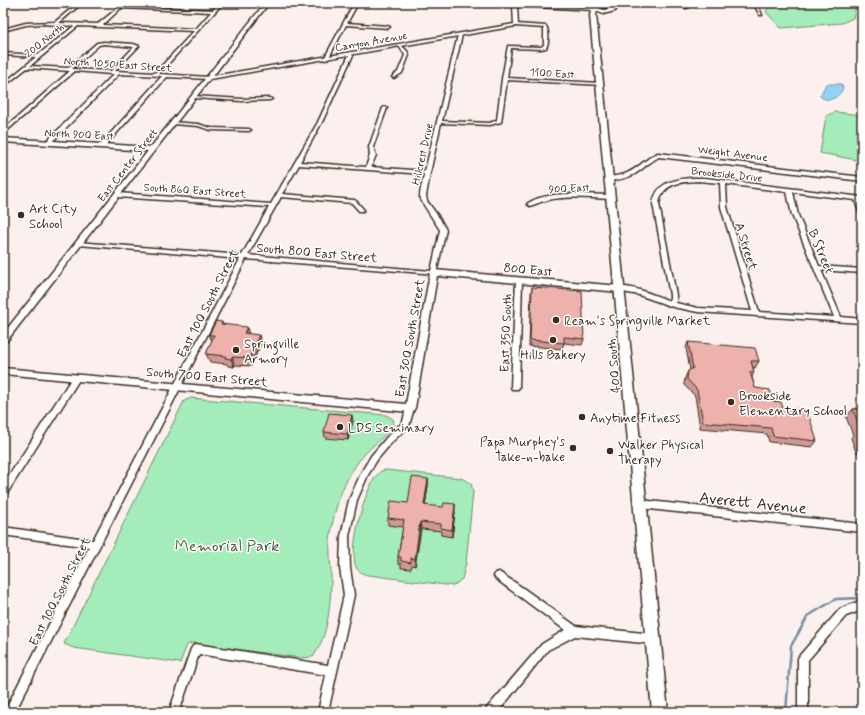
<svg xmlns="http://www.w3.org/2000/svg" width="865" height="715" viewBox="0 0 865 715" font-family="Mynerve,sans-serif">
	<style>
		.green { fill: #a4ecba; stroke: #708b6c }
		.water { fill: #94d2f5; stroke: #708f9f }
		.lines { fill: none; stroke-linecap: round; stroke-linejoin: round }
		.stream { stroke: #708f9f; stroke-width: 2.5 }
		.minor-casing { stroke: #3b2a1e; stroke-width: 3 }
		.tertiary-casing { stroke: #3b2a1e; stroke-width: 3 }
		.secondary-casing { stroke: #3b2a1e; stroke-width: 3 }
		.minor { fill: #fff; fill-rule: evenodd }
		.tertiary { fill: #fff; fill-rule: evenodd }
		.secondary { fill: #fff; fill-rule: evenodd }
		.wall { fill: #cd9994; stroke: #3b2a1e }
		.shaded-wall { fill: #a77d78; stroke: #3b2a1e }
		.building { fill: #eeb2ac; stroke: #3b2a1e }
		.poi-dot { fill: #3b2a1e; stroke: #fff; stroke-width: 1.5 }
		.labels { text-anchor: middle; stroke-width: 3; stroke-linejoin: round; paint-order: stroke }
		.far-street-label { font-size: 11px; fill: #3b2a1e; stroke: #fff }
		.poi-label { font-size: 13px; fill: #3b2a1e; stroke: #fff; text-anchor: start }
		.street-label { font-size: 13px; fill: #3b2a1e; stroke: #fff }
		.near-street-label { font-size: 16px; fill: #3b2a1e; stroke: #fff }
		.near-park-label { font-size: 16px; fill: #555a45; stroke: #fff }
	</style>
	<rect width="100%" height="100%" fill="#fcf0ee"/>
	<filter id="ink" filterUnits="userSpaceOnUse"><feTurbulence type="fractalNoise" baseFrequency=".025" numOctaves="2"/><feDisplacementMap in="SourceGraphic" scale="8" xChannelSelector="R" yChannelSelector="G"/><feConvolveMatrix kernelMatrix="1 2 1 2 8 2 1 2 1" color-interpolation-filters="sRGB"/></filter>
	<g filter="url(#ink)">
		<g class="green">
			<polygon points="770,3 831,3 856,7 853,18 842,23 781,28 766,12"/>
			<polygon points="835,112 862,115 862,161 820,153 826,116"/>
			<path d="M191 398 386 415 393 419 394 423C387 436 372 445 363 456 343 479 333 511 330 541 329 552 331 563 331 574 331 601 329 635 313 657L301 658 192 643 187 645 180 663 74 648 64 644 184 401Z"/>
			<path d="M386 470 461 478 471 483 473 492 466 563 462 579 453 586 368 575C364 574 360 573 357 569 347 554 365 486 378 474 380 471 383 470 386 470Z"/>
		</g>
		<path class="water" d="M826 84H841L843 88C839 97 829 104 820 96Z"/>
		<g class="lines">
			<polyline class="stream" points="786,712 791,646 808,616 836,599 862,598"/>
			<defs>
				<g id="minor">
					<path d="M78 3H82L59 23 98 24 124 3 126 4 124 6 213 10 219 3H223L159 74 209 77 211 78 209 79 167 77 105 146H103L101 145V144L162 76 119 74 50 144H46V142L114 74H111L75 71 3 134V130L70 71 27 68 3 87V84L36 57 3 55V53L38 55 74 26 42 24 26 25 3 31V29L26 23 55 22ZM121 8 211 12 196 29 103 25ZM78 26 194 31 155 73 115 71 139 46 133 44 104 42 97 43 68 68 30 66ZM104 44 134 47 111 71 72 69 99 45Z"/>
					<polygon points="354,3 358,3 347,23 388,26 390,27 388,28 346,25 328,59 325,60 324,59"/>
					<polygon points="680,3 684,3 689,7 686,8"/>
					<polygon points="753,3 757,3 762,15 760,15"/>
					<polygon points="839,3 862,5 862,7 841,4"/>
					<path d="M516 24 546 26C549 31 549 43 546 48L541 49 511 48 507 78 600 83 602 84V85L507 80 501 122 490 125 441 123 430 173 426 196 427 201 440 219 446 230 436 274 246 259 15 712H4L89 547 3 535V527L93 540 240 259 79 245 76 243 77 242 242 255 269 207 117 197 114 195 117 193 271 204 318 122 349 55 351 54 353 55 322 122 300 162 366 167 370 155 369 147 383 108 385 107 387 108 373 147 376 155 371 167 425 171 458 35 460 34 462 35 442 121 490 123 497 120 502 79 508 46 541 47 544 45V28L515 26V24ZM299 165 424 174C423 181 420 190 420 197 421 202 436 223 440 230L431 271 248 255 281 197 352 203 359 211H363L364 210 356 201 354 200 282 194Z"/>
					<polygon points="401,45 407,51 409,55 402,73 394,78 392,77 398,72 405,55 399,46"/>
					<polygon points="192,96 242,99 270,98 272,99 270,100 242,101 194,98 192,97"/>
					<polygon points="171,122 198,124 211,128 249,129 251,130 249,131 211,130 198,126 173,124 171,124"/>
					<path d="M658 153 862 177V181L659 157C649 162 642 170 633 175 625 179 616 180 608 181L605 179C611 175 620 177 627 173 639 168 646 158 658 153Z"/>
					<path d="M690 178H705L862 197V201L860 200 862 205V214L859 212 855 200 793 192 798 215 819 266 862 269V273L821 270 841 317 862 319V323L698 312 673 307 639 295 618 291 617 289 618 287C632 285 656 296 670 301V295L653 204C656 183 672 180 690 178ZM698 181 720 183 721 207 752 311 698 308 676 303V295L659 204C662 183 680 182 698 181ZM726 184 787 192 792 215 834 317 759 312 727 207Z"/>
					<path d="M580 194 610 195 613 197 610 199C589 198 568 196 548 200 542 201 536 204 530 206L527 204C541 194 563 194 580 194Z"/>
					<polygon points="519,278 522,280 519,387 518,389 512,389 511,387 516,280"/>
					<polygon points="76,375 79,376 80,378 79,380 6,495 3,496 3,485 73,376"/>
					<polygon points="410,405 413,406 414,408 409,426 393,441 377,460 368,475 357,500 349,536 350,568 354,595 328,712 318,712 326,675 199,654 179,712 169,712 191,649 193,646 196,644 328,665 344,595 340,568 341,536 349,500 362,471 371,456 387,437 403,422 406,408 407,406"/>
					<polygon points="640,500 862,524 862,532 640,508 637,507 636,504 637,501"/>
					<polygon points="499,572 523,588 576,626 653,634 656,636 658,639 656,642 653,644 575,636 548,650 498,712 486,712 487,708 542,644 565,630 496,579 494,576 496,573"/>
					<polygon points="862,600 862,610 846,616 808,660 808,712 798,712 798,658 800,655 840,609"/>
				</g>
				<g id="tertiary">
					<polygon points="265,3 269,3 213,76 514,24 513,6 479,4 477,3 505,3 593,8 595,9 593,10 517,6 518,25 516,26 210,79 6,342 3,343 3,334 148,151 3,142 3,138 151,147"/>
					<polygon points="434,270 620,286 624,289 620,292 437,276 415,408 413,411 410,412 3,374 3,368 406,404 430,273"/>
				</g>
				<path id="secondary" d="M600 3H628L612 6 616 10 615 11 603 14 597 11 596 15 668 712H652L590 15 592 9 590 8 592 5ZM596 7 607 8 609 9 604 10Z"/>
			</defs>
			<use href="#minor" class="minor-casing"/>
			<use href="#tertiary" class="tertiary-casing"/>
			<use href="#secondary" class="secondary-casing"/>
			<use href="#minor" class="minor"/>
			<use href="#tertiary" class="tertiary"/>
			<use href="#secondary" class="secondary"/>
		</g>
		<g class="wall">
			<polygon points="532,287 584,339 582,345 564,343 562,349 529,346 531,293"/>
			<polygon points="222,322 223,325 249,334 261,343 251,366 235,365 234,367 228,366 227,364 210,362 206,354 212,341 209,335"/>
			<polygon points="688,342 759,361 755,368 753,367 754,372 752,377 755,388 783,408 817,441 812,447 769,442 767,434 700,428 695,396 684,385 685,378 688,371 690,370 686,348"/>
			<polygon points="853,409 862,409 862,460 859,453 856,452 851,438 853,435 846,417"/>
			<polygon points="353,421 348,440 325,438 324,432"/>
			<polygon points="428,479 428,486 425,505 455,512 452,537 441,535 441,531 421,529 415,566 412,565 411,569 401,568 401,564 398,564 398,557 403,527 388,525 388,518 408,503"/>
		</g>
		<g class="shaded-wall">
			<polygon points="247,327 249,335 244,333"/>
			<polygon points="259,335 261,343 251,366 249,358"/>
			<polygon points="232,357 235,365 234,367 231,359"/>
			<polygon points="352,415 353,421 348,440 347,434"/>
			<polygon points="428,479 428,486 424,512 424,505"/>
			<polygon points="455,504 455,512 452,537 452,530"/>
			<polygon points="420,522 421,529 415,566 415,559"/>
		</g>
		<g class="building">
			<polygon points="532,287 582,291 584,339 564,337 564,343 530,340"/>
			<polygon points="216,321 222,322 221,324 247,327 244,333 259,335 249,358 232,357 231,359 225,358 226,356 206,354 214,335 209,335"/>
			<polygon points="688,342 755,348 759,361 751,361 754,372 750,372 755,388 770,390 773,401 781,402 783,408 807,410 817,441 773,436 771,428 703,422 697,390 687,379 688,371 693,368"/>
			<polygon points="853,409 862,409 862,442 857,430 861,431"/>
			<polygon points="329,413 352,415 347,434 324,432"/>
			<polygon points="412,477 428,479 424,505 443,507 444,503 455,504 452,530 441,528 441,524 420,522 415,559 411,558 411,563 401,561 401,557 398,557 404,520 388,518 391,501 408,503"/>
		</g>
	</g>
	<g class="poi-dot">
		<circle cx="21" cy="215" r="4"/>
		<circle cx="556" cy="320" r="4"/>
		<circle cx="553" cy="340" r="4"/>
		<circle cx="236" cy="350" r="4"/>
		<circle cx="731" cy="402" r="4"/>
		<circle cx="582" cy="417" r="4"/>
		<circle cx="340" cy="427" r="4"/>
		<circle cx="573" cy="448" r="4"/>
		<circle cx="610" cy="451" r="4"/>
	</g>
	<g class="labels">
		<g class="far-street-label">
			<text transform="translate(44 40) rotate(-39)" y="4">200 North</text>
			<text transform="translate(371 41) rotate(-10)" y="4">Canyon Avenue</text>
			<text transform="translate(118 64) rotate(4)" y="4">North 1050 East Street</text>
			<text transform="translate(552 73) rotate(3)" y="4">1100 East</text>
			<text transform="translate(79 134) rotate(3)" y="4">North 900 East</text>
			<text transform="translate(733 153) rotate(7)" y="4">Weight Avenue</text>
			<text transform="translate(422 154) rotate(-77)" y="4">Hillcrest Drive</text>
			<text transform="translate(127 165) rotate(-52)" y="4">East Center Street</text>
			<text transform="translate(727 174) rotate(6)" y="4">Brookside Drive</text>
			<text transform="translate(569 188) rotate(-3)" y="4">900 East</text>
			<text transform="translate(195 190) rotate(4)" y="4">South 860 East Street</text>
		</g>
		<g class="poi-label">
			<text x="29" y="213">Art City<tspan x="29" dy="15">School</tspan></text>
			<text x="564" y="325">Ream's Springville Market</text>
			<text x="244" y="348">Springville<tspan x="244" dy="15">Armory</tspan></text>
			<text x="553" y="359" text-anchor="middle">Hills Bakery</text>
			<text x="739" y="400">Brookside<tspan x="739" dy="15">Elementary School</tspan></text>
			<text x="590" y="422">Anytime Fitness</text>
			<text x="348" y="432">LDS Seminary</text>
			<text x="565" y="446" text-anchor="end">Papa Murphey's<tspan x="565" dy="15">Take-n-bake</tspan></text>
			<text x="618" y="449">Walker Physical<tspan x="618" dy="15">Therapy</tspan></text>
		</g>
		<g class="street-label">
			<text transform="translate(747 246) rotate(73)" y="5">A Street</text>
			<text transform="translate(822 251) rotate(67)" y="5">B Street</text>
			<text transform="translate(317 252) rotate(5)" y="5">South 800 East Street</text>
			<text transform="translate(528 269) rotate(5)" y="5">800 East</text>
			<text transform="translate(207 303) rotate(-63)" y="5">East 100 South Street</text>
			<text transform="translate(505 333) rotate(-88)" y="5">East 350 South</text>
			<text transform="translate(409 338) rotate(-80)" y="5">East 300 South Street</text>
			<text transform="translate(613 366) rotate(-95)" y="5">400 South</text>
			<text transform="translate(207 376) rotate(5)" y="5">South 700 East Street</text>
			<text transform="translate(59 591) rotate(-63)" y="5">East 100 South Street</text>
		</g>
		<g class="near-street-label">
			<text transform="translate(753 502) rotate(6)" y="6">Averett Avenue</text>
		</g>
		<g class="near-park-label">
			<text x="227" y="551">Memorial Park</text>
		</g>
	</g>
	<rect width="865" height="715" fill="none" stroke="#fff" stroke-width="16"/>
	<rect x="8" y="8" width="849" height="699" fill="none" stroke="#3b2a1e" stroke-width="1.5" filter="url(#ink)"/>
</svg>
